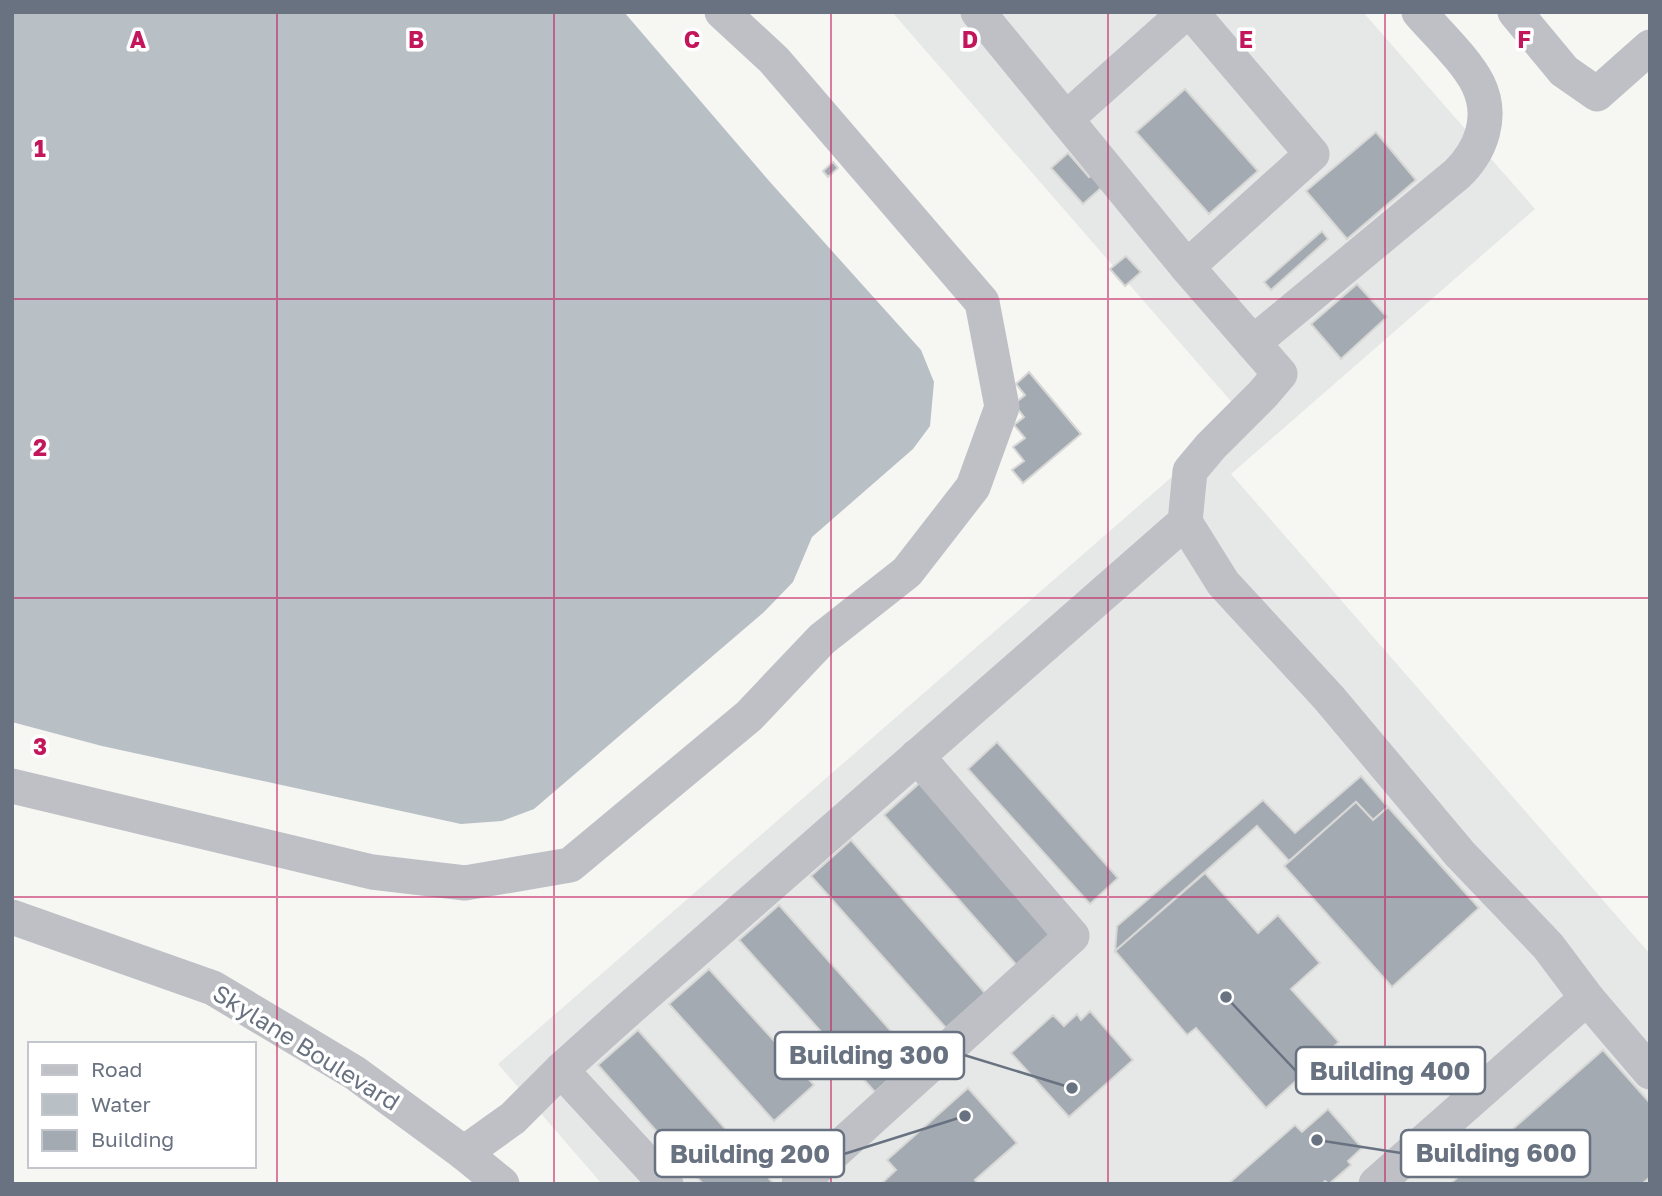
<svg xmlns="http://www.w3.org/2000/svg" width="1662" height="1196" viewBox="0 0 1662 1196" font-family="'Golos Text',sans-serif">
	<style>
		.built { fill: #e6e8e7 }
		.water { fill: #b8bfc5 }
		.building { fill: #a4aab1; stroke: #d7d8d6; stroke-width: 2 }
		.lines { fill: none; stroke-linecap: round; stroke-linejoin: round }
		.minor { stroke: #bec0c5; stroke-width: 35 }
		.grid { fill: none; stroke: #c2185b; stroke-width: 2; stroke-opacity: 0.55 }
		.labels { text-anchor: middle; stroke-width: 7; stroke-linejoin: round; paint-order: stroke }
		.street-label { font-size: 24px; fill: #697281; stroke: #fff }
		.grid-label { font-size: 23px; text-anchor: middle; font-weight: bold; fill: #c2185b; stroke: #fff; stroke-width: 7; stroke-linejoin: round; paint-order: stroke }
		.leader { fill: none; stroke: #697281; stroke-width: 2.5 }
		.callout-dot { fill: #697281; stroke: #fff; stroke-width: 2.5 }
		.callout { fill: #fff; stroke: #697281; stroke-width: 2.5 }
		.callout-label { font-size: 26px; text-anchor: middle; font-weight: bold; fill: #697281 }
	</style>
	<rect width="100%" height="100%" fill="#f6f6f3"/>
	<polygon class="built" points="892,12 1363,12 1535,209 1231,474 1650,954 1650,1184 602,1184 498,1064 1243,415"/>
	<polygon class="water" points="12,12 624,12 770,182 921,350 934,382 930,426 913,449 812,537 793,582 764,612 534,809 502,821 461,824 102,746 12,722"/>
	<g class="building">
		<polygon points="1185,89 1258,171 1209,214 1136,132"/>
		<polygon points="1376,132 1416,180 1347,239 1306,191"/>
		<polygon points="1068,153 1089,177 1094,173 1101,188 1083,204 1051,168"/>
		<polygon points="833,162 838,168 828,177 823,171"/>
		<polygon points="1322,231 1328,239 1271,290 1264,282"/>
		<polygon points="1126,256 1141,272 1125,286 1110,269"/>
		<polygon points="1357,284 1387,317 1341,359 1311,324"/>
		<polygon points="1029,372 1081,434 1023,483 1012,470 1024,461 1013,447 1025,438 1014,425 1024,417 1014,404 1025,395 1016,384"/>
		<polygon points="997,742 1118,878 1090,904 968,769"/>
		<polygon points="1361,776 1388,807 1373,820 1356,802 1289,861 1257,826 1115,951 1117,926 1263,800 1295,833"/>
		<polygon points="923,780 1058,933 1019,968 884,815"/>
		<polygon points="1356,802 1373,820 1388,807 1479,908 1392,987 1284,866"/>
		<polygon points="851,840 985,993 946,1028 811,876"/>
		<polygon points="1205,873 1258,933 1278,915 1320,963 1291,989 1339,1042 1266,1108 1196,1028 1187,1035 1115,951"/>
		<polygon points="779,905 914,1057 875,1092 739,940"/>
		<polygon points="709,969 814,1085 774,1121 669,1004"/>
		<polygon points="1090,1011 1133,1060 1069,1117 1011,1053 1053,1015 1064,1026 1077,1014 1081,1020"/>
		<polygon points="638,1030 773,1183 703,1184 598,1065"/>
		<polygon points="1603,1050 1650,1103 1650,1177 1642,1184 1450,1184"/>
		<polygon points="968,1088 1017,1143 975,1180 978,1184 881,1184 896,1170 887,1160"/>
		<polygon points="1328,1109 1362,1148 1348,1161 1351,1165 1329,1184 1325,1181 1322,1184 1228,1184 1295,1125 1302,1132"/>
	</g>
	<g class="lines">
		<g class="minor">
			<polyline points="978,12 1187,267"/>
			<polyline points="1515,12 1564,71 1597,94 1650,47"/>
			<polyline points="1066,119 1186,12"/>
			<path d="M1253 343 1457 174C1481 151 1494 117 1478 84 1466 60 1437 33 1419 12"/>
			<polyline points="1185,522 1223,583 1329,698 1460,854 1548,946 1587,998"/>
			<polyline points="12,786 372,872 465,883 570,865 749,716 822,639 907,572 973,487 1002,407 982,302 774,60 722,12"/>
			<polyline points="12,917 213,988 355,1073 464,1153 502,1184"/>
			<polyline points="561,1070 666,1184"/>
			<polyline points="464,1153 513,1118 561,1070 630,1008 1185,522 1190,471 1211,446 1263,394 1280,374 1187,267 1312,154 1191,12"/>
			<polyline points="799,1184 1072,936 917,756"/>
			<polyline points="1376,1184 1587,998 1650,1072"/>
		</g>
	</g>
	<path class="grid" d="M277 12V1184M554 12V1184M831 12V1184M1108 12V1184M1385 12V1184M12 299H1650M12 598H1650M12 897H1650"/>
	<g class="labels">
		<g class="street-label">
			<text transform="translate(306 1048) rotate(32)" y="8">Skylane Boulevard</text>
		</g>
	</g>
	<g class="grid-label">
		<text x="138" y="48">A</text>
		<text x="416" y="48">B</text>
		<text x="692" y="48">C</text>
		<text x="970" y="48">D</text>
		<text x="1246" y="48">E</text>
		<text x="1524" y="48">F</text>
		<text x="40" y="157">1</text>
		<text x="40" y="456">2</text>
		<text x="40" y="755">3</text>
	</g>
	<path class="leader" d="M1072 1088L964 1055M1226 997L1296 1071M1317 1140L1401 1153M965 1116L844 1154"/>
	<g class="callout-dot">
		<circle cx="1072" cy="1088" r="7"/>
		<circle cx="1226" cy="997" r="7"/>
		<circle cx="1317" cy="1140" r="7"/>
		<circle cx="965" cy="1116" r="7"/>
	</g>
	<g class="callout">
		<rect x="775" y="1032" width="189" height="47" rx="7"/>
		<rect x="1296" y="1047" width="189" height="47" rx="7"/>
		<rect x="1401" y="1130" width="189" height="47" rx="7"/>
		<rect x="655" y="1130" width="189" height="47" rx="7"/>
	</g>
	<g class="callout-label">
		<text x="869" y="1064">Building 300</text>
		<text x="1390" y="1080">Building 400</text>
		<text x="1496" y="1162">Building 600</text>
		<text x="750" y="1163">Building 200</text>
	</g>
	<rect width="1662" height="1196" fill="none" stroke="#697281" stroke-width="28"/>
	<rect x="28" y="1042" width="228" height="126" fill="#ffffff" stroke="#c3c7cd" stroke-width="2"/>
	<rect x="42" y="1065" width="35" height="10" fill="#bec0c5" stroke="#c3c7cd" stroke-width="2"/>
	<text x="91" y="1077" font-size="21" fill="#697281">Road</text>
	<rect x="42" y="1094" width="35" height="21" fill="#b8bfc5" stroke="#c3c7cd" stroke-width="2"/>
	<text x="91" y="1112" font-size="21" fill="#697281">Water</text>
	<rect x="42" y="1130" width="35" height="21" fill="#a4aab1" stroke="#c3c7cd" stroke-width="2"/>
	<text x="91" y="1147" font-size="21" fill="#697281">Building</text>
</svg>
